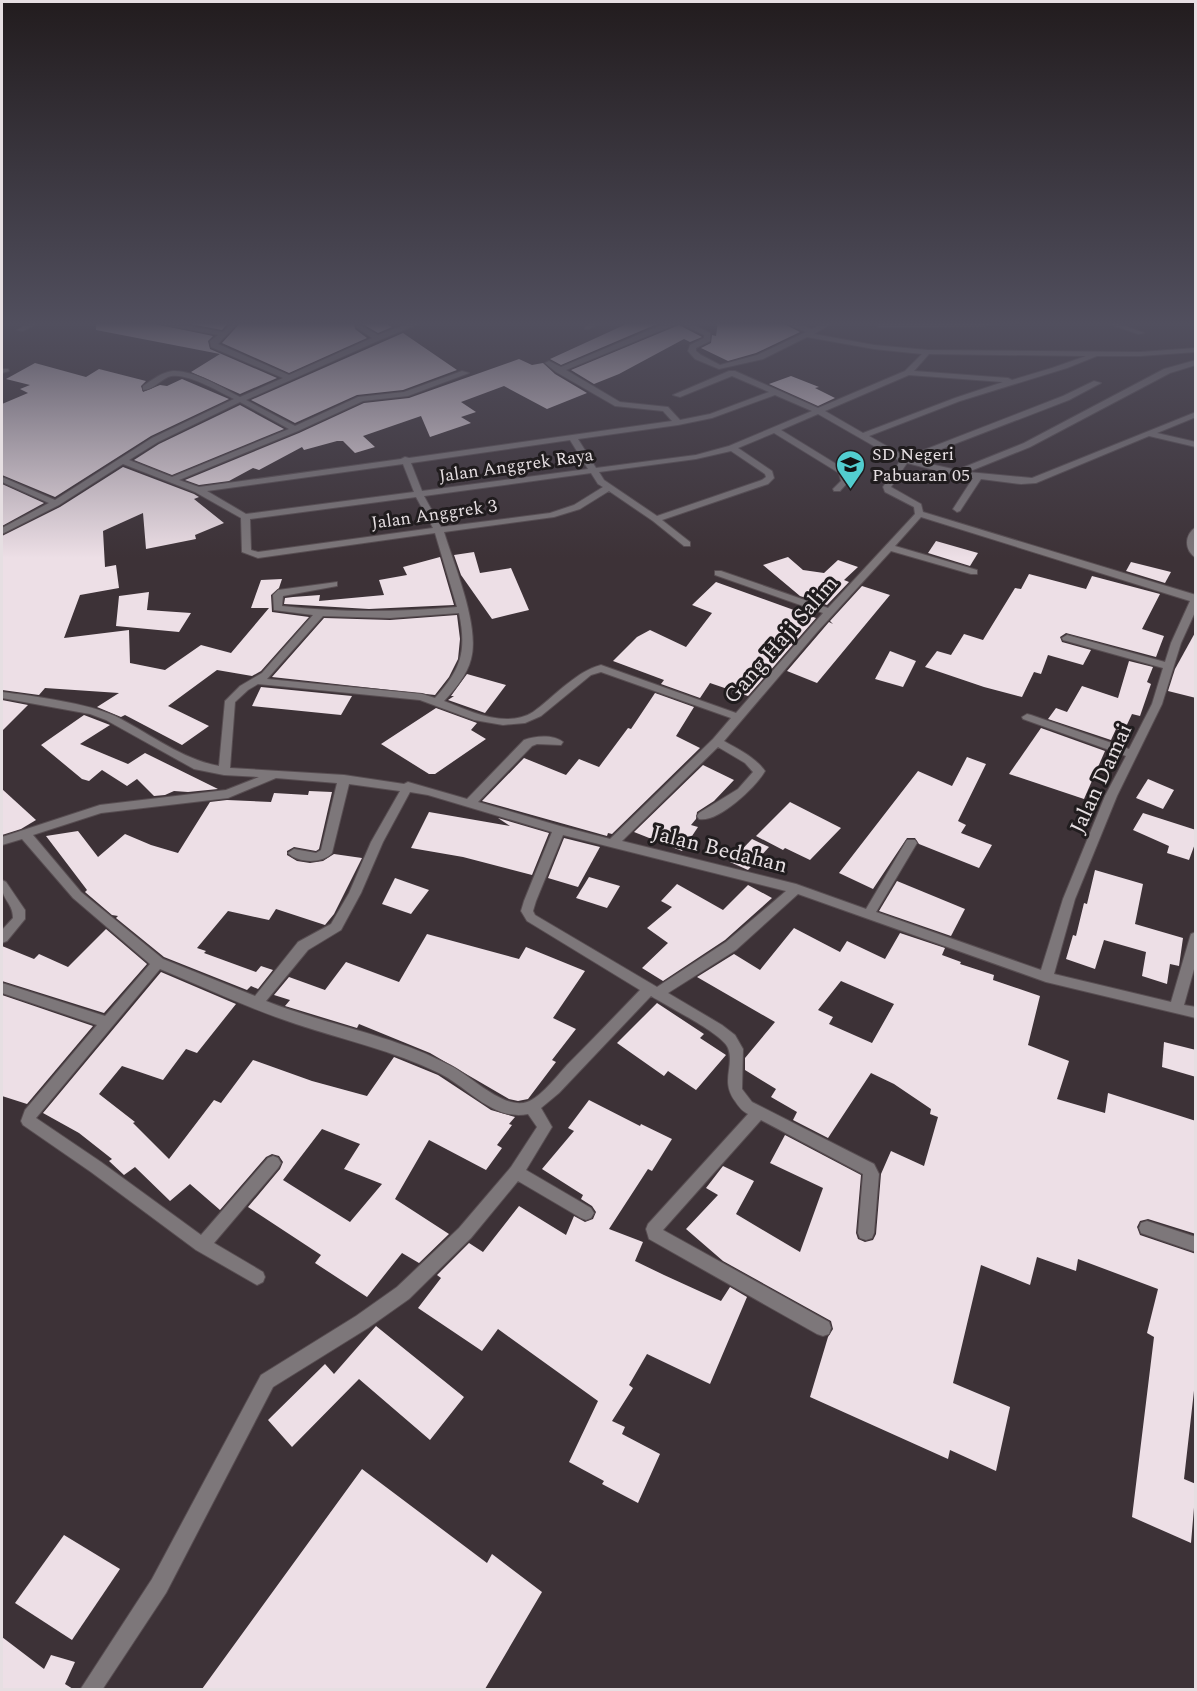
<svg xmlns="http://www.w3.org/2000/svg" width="1197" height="1691" viewBox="0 0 1197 1691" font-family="Spectral,serif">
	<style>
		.building { fill: #eddfe6; fill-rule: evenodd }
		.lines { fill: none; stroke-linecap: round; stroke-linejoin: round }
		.street-casing { stroke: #584e52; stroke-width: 2 }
		.street { fill: #7d777a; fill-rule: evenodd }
		.labels { text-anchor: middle; stroke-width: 6; stroke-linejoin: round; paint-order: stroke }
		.far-poi-label { font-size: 18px; fill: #e6dfe2; stroke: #201c1e; text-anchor: start }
		.far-street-label { font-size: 18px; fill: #e6dfe2; stroke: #201c1e }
		.street-label { font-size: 22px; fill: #e6dfe2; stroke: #201c1e }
	</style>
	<rect width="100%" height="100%" fill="#3d3237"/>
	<g class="building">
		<polygon points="96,321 141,321 213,336 208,341 210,349 277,378 240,394 191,372 220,354 96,330"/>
		<polygon points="175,321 230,321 222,330"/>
		<polygon points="242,321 381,321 392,327 378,333 361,323 354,323 355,329 367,338 289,373 222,343"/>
		<polygon points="633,321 664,321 561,365 550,359"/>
		<polygon points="718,321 778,321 800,332 756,353 728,361 701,348 711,343 712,335 716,336"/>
		<polygon points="679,325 702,337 690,342 684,339 619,374 594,384 571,370"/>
		<polygon points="403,333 457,370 403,390 357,395 295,423 251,400"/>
		<polygon points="519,359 532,365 543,363 555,374 587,393 547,409 504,386 461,402 476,412 461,417 471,423 430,437 421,416 363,436 375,447 355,453 343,441 337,441 304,450 302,447 259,470 253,468 229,481 199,485 185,480 299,433 364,403 409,398"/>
		<polygon points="35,363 86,377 99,369 146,381 141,386 143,392 160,385 167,386 182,379 229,399 151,436 55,497 2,475 2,404 28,393 20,389 30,385 6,379"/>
		<polygon points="791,376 819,387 815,388 835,398 818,406 769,384"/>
		<polygon points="240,405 284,429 172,475 134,460 159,444"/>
		<polygon points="123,467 194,494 199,497 194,499 224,523 195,535 196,539 146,549 143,513 103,531 105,567 116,565 119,588 80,595 64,638 129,630 130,663 165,670 201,645 231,653 269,608 251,608 261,580 282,579 279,588 271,595 272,612 309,617 261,671 252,676 217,670 168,706 209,726 182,745 125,715 121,717 97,707 119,693 45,688 39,695 2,690 2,536 60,507"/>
		<polygon points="2,484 44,503 2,526"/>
		<polygon points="936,541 978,553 970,566 928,553"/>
		<polygon points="474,552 480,573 511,568 529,610 492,619 461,575 454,555"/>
		<polygon points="440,557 454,605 369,609 284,604 285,598 293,597 320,595 319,601 384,595 379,580 407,575 403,567"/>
		<polygon points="788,557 803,570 824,573 838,560 858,567 844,580 849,582 827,605 800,596 763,565"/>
		<polygon points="1131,562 1171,572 1165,583 1126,571"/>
		<polygon points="1029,574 1086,589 1092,576 1160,594 1142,629 1164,636 1156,657 1066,633 1060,637 1062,642 1091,650 1083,665 1048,655 1041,674 1034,672 1022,697 984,687 925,667 937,651 951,655 964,634 983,640 1015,588 1021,589"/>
		<polygon points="716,582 816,618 748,696 710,683 700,698 661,684 664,680 613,661 637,637 650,630 686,647 712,613 692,605"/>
		<polygon points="862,586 890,595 817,683 787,671 829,622 833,624 830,621"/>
		<polygon points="149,592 147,610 191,613 179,632 116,626 119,596"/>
		<polygon points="457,615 460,639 458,659 449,677 435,695 272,677 324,618 390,620"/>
		<polygon points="1196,631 1196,698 1168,691 1175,669"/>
		<polygon points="890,651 916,661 903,687 875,679"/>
		<polygon points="1129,661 1153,667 1147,682 1151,684 1140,716 1132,714 1124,731 1116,729 1111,740 1048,719 1056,708 1067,712 1082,686 1118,698"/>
		<polygon points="467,674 506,685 485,713 448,700 454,696 451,696"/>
		<polygon points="261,687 352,696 341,715 252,706"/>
		<polygon points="655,693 694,707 676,736 700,748 612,834 608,833 607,836 482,801 524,758 566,775 579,759 599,767 628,728 631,729"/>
		<polygon points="2,700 28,705 2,731"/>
		<polygon points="436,708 477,723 471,730 486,739 435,774 429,774 381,744"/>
		<polygon points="84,715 110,725 80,744 128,764 145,753 218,789 188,792 174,791 165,795 154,796 137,779 127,786 102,770 89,781 82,779 41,745"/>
		<polygon points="1041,728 1105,751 1084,799 1009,774"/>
		<polygon points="967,757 986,764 958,821 966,825 961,833 992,845 979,868 919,844 915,838 907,838 873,889 839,873 918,771 952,786"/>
		<polygon points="703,765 734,780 714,801 697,812 696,819 691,825 698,827 682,851 634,832"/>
		<polygon points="1148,779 1174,790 1163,809 1136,798"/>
		<polygon points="2,789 36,820 21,829 2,835"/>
		<polygon points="309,791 332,792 319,849 316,851 294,847 287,851 287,855 297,861 310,863 323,861 334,854 362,858 334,914 325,925 276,909 269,920 228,911 197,948 206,951 204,953 256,972 261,966 273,970 258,989 251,986 247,990 164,957 116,918 118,916 112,915 85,892 87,890 46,836 78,831 98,857 125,834 151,845 178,853 210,802 227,800 271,802 274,793 308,795"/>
		<polygon points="790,802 841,828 810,860 785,848 783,850 756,836"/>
		<polygon points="429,812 510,826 498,818 549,833 532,875 463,857 411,848"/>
		<polygon points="1143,813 1196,830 1196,841 1189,860 1167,853 1169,846 1133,830"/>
		<polygon points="564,838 600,847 578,887 548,878"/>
		<polygon points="752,839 769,847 748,870 730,862"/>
		<polygon points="1095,870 1143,884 1135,924 1183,938 1179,966 1170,964 1167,984 1142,976 1146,952 1104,940 1095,969 1066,959 1073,935 1076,936 1084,903 1087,904"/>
		<polygon points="589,877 620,886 607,908 576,898"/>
		<polygon points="395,878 429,890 411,914 382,904"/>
		<polygon points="897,881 965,909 951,936 879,911"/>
		<polygon points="677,884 723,910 748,885 772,898 725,940 663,981 642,968 668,943 647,928 672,907 661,901"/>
		<path d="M794 928 840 952 847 941 885 959 900 933 945 948 942 955 961 962 960 964 994 975 993 980 1040 996 1028 1045 1069 1061 1057 1099 1105 1113 1108 1093 1196 1121V1234L1148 1219 1140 1221 1137 1227 1140 1235 1196 1254V1373L1184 1479 1196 1484 1191 1543 1132 1517 1154 1337 1147 1333 1158 1289 1078 1259 1076 1271 1037 1257 1030 1285 981 1265 953 1383 1010 1407 996 1471 950 1450 948 1459 810 1397 828 1337 833 1329 831 1321 723 1261 686 1229 718 1195 706 1188 723 1166 754 1181 736 1214 800 1252 823 1188 770 1163 785 1135 861 1175 856 1233 858 1239 865 1242 873 1240 876 1234 881 1174 891 1151 924 1166 938 1117 930 1114 931 1109 894 1084 871 1073 828 1138 793 1120 797 1112 771 1097 776 1089 745 1070V1058L775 1022 697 977 734 954 760 970ZM841 981 894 1004 872 1043 829 1024 833 1017 818 1010Z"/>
		<polygon points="106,929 147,964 104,1013 2,981 2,946 34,959 39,954 68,967"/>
		<polygon points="427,934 519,959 526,947 585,971 553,1018 576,1029 552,1060 556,1062 528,1099 518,1101 509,1099 430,1053 359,1024 357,1028 285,1006 290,1000 274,995 289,977 325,990 346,962 399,982"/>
		<path d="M161 972 236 1004 197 1053 186 1049 163 1080 122 1066 99 1094 135 1122 133 1123 169 1159 214 1100 221 1103 253 1060 312 1081 367 1096 394 1057 438 1075 491 1110 515 1117 509 1124 512 1125 497 1145 502 1148 486 1170 429 1140 395 1199 449 1234 419 1263 402 1253 367 1297 315 1263 321 1255 248 1207 280 1169 283 1162 279 1156 272 1154 266 1157 220 1210 190 1184 170 1201 135 1167 124 1175 109 1161 112 1159 79 1133 43 1113ZM322 1129 360 1144 344 1169 382 1184 350 1222 283 1180Z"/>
		<polygon points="2,995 93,1026 27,1104 2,1096"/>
		<polygon points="657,1003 704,1034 700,1038 726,1055 696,1090 668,1071 664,1076 617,1043"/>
		<polygon points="1164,1042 1196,1050 1196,1077 1162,1067"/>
		<polygon points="589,1100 640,1126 641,1124 672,1139 652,1171 648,1169 609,1229 643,1242 635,1261 664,1275 721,1301 730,1287 747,1297 710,1384 647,1354 629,1385 633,1388 612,1421 625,1427 622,1434 660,1454 638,1503 602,1484 604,1481 569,1462 598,1401 498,1329 482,1351 418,1308 441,1278 437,1275 469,1243 483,1252 519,1206 566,1235 574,1216 585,1222 593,1219 596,1212 592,1206 581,1199 583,1195 542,1169 574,1131 568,1128"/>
		<polygon points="376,1326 464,1397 430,1440 359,1379 292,1447 268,1420 325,1364 334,1374"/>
		<polygon points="362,1469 487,1563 492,1554 542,1592 485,1689 202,1689"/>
		<polygon points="64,1535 120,1569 72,1640 15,1603"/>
		<polygon points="2,1637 44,1669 51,1655 75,1662 65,1684 73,1689 2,1689"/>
	</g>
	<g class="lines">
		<defs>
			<g id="street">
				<polygon points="33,321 42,321 23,331 17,330"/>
				<path d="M143 321H160L223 332 233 321H240L218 344 289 375 372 338 356 327V325H360L378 335 415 321H425L380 340 246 400 295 426 358 397 404 392 462 371 469 373 408 396 363 401 298 431 179 480 199 487 401 459 405 457 409 458 672 421 663 411 615 406 556 372 545 363 549 361 561 367 671 321H686L710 333V341L696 348V351L701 355 720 365 757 355 806 332 780 321H790L812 329 827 321H836L814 334 874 345 927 350 1140 352 1196 348V352L1140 356H1097L1067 368 960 401 869 436 906 457 1063 396 1094 381 1101 383 1069 400 913 460 957 470 1024 443 1164 369 1196 360V365L1170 373 1030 447 968 472 1032 478 1196 412V417L1157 433 1196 442V447L1149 436 1036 483 1021 484 981 479 960 511 957 512 953 509 973 478 957 476 907 463 891 487 921 504 923 512 1196 595V610L1181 643 1162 704 1117 796 1075 899 1054 974 1171 1002 1190 937 1191 934 1196 932V962L1184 1005 1196 1007V1018L1046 982 798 894 736 950 668 993 722 1025 735 1035 743 1049 742 1089 752 1102 874 1164 879 1174 874 1233 872 1238 866 1240 860 1238 858 1233 863 1174 761 1120 663 1230 829 1322 831 1328 829 1334 823 1336 817 1334 649 1239 646 1229 648 1224 748 1114C742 1111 739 1107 735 1101 720 1081 735 1065 728 1048 722 1033 666 1006 651 996L559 1093 541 1108 552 1127 526 1170 591 1208 594 1213 591 1218 586 1220 581 1218 518 1181 471 1238 409 1299 368 1328 273 1387 166 1593 102 1690H80L152 1579 261 1375 356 1316 397 1287 459 1228 511 1167 537 1127 528 1114C493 1121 469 1088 439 1073 394 1051 344 1040 296 1024 250 1009 206 988 160 969L36 1118 101 1162 201 1235 268 1158 273 1156 278 1158 281 1163 278 1168 214 1243 263 1272 265 1277 263 1282 257 1285 196 1250 91 1172 23 1125 21 1121 25 1110 97 1025 2 993V983L105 1016 150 964 73 898 22 839 2 845V837L100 805 226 790 259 777 224 775 194 769 106 720 90 714 2 698V692C33 696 87 703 115 716 149 733 181 759 219 766L225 701 240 686 262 673 313 615 274 610 273 595 278 590 337 582V586L283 596 282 606C341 613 398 612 457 607L435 533 258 558 242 552 241 518 195 492 123 464 59 505 2 534V528L49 503 2 482V477L55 500 152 438 234 399C220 392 183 370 168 377 159 381 153 390 143 390V386C152 380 162 372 173 371 193 370 223 388 240 397L283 378 211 347 210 341 218 335ZM679 323 704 335V338L690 345 688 351 695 359 719 369 763 359 807 337 874 349 922 354 905 371 818 408 735 371H729L673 395 680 397 732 376 769 392 710 414 680 420 668 407 620 402 566 370ZM929 354 1086 356 1052 368 1012 380 1008 378 914 371ZM909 375 1003 382 955 398 863 433 825 411ZM775 395 812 411 729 446 696 455 596 468 578 439 678 425 712 418ZM240 402 289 429 172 477 129 460 158 442ZM818 414 900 461 883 487 885 492 914 507 915 514 828 608 721 571H715V575L823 613 736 713 601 665C585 669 575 678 562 688 552 696 543 705 533 712 506 729 470 711 444 701 455 689 467 675 471 659 480 626 454 565 444 532L554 517 580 509 609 491 653 521 684 546H690V542L662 520 768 484 774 478 772 471 738 448 774 433 839 473 841 481 833 489 834 491H840L849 481 846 470 781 430ZM570 440 588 469 422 491 411 463ZM731 451 765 474 766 477 762 480 657 516 604 480 599 472 696 459ZM403 464 414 492 246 514 207 491ZM591 473 598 484 603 487 574 505 550 513 441 527 424 496ZM416 497 433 528 258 552 251 550 250 519ZM921 517 1190 601 1171 643 1165 662 1067 635 1062 638 1063 640 1163 668 1152 704 1129 749 1031 715 1027 714 1022 717 1023 719 1126 756 1105 796 1063 899 1041 970 876 912 917 843 915 840H907L866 909 796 884 622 841 718 747 745 763 753 772 738 789 699 813 697 816 699 819C718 823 756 787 765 771 754 756 739 750 724 741L817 632 891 551 971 574H977V570L895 546ZM459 613C467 652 461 669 435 698L422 694 267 679 323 616 390 618ZM601 672 731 718 713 739 610 839 560 826 478 802 532 746 537 744 561 745 563 742C553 734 535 736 524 740L467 799 408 782 404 784 344 775 230 768 235 702 248 690 258 684 420 700 474 720 503 725 525 723 541 716 591 675ZM276 778 337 783 321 850 316 853 294 849 288 853C298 863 322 864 332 853L349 784 400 791 371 842 349 893 331 924 298 942 255 996 163 959 81 892 33 835 101 813 228 798ZM410 792 428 795 552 832 524 901 521 911 527 921 640 990C616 1015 592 1040 567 1065 557 1076 541 1097 527 1102 504 1110 471 1076 451 1066 394 1035 326 1025 266 1001L308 950 341 930 361 893 383 842ZM563 835 786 891 726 942 657 987 535 915 533 911 536 901Z"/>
				<polygon points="594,321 603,321 589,329 585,329 585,327"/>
				<polygon points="1011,321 983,326 879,327 876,325 879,323"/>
				<polygon points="1101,321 1112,321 1144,333 1138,334"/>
				<polygon points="2,369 8,369 9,371 2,373"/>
				<path d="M1196 527V558C1184 550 1184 535 1196 527Z"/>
				<path d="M2 880 6 882 25 910V919L7 941 2 943V930L13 918C13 901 0 901 2 880Z"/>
				<polygon points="1147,1221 1196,1237 1196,1252 1141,1233 1139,1228 1141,1223"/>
			</g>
		</defs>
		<use href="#street" class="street-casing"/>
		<use href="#street" class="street"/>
	</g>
	<linearGradient id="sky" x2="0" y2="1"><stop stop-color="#221c1e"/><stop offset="0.58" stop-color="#514f5e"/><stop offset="1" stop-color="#514f5e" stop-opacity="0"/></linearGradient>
	<rect width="1197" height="558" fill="url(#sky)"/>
	<defs>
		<symbol id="school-pin" viewBox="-11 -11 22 30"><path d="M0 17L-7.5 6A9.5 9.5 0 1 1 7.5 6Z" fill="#52cdcf" stroke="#201c1e"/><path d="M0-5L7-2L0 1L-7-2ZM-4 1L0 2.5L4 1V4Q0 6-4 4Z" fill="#111"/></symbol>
	</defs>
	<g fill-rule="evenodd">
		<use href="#school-pin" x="834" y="448" width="33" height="45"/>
	</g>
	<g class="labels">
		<g class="far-poi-label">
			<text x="872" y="460">SD Negeri<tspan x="872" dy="21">Pabuaran 05</tspan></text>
		</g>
		<g class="far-street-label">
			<text transform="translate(516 465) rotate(-8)" y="6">Jalan Anggrek Raya</text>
			<text transform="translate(434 514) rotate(-8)" y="6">Jalan Anggrek 3</text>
		</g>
		<g class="street-label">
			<text transform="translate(780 639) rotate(-49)" y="8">Gang Haji Salim</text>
			<text transform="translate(1100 778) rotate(-65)" y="8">Jalan Damai</text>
			<text transform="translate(720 848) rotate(14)" y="8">Jalan Bedahan</text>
		</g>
	</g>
	<rect width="1197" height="1691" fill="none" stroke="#e6dfe2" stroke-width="6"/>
</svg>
